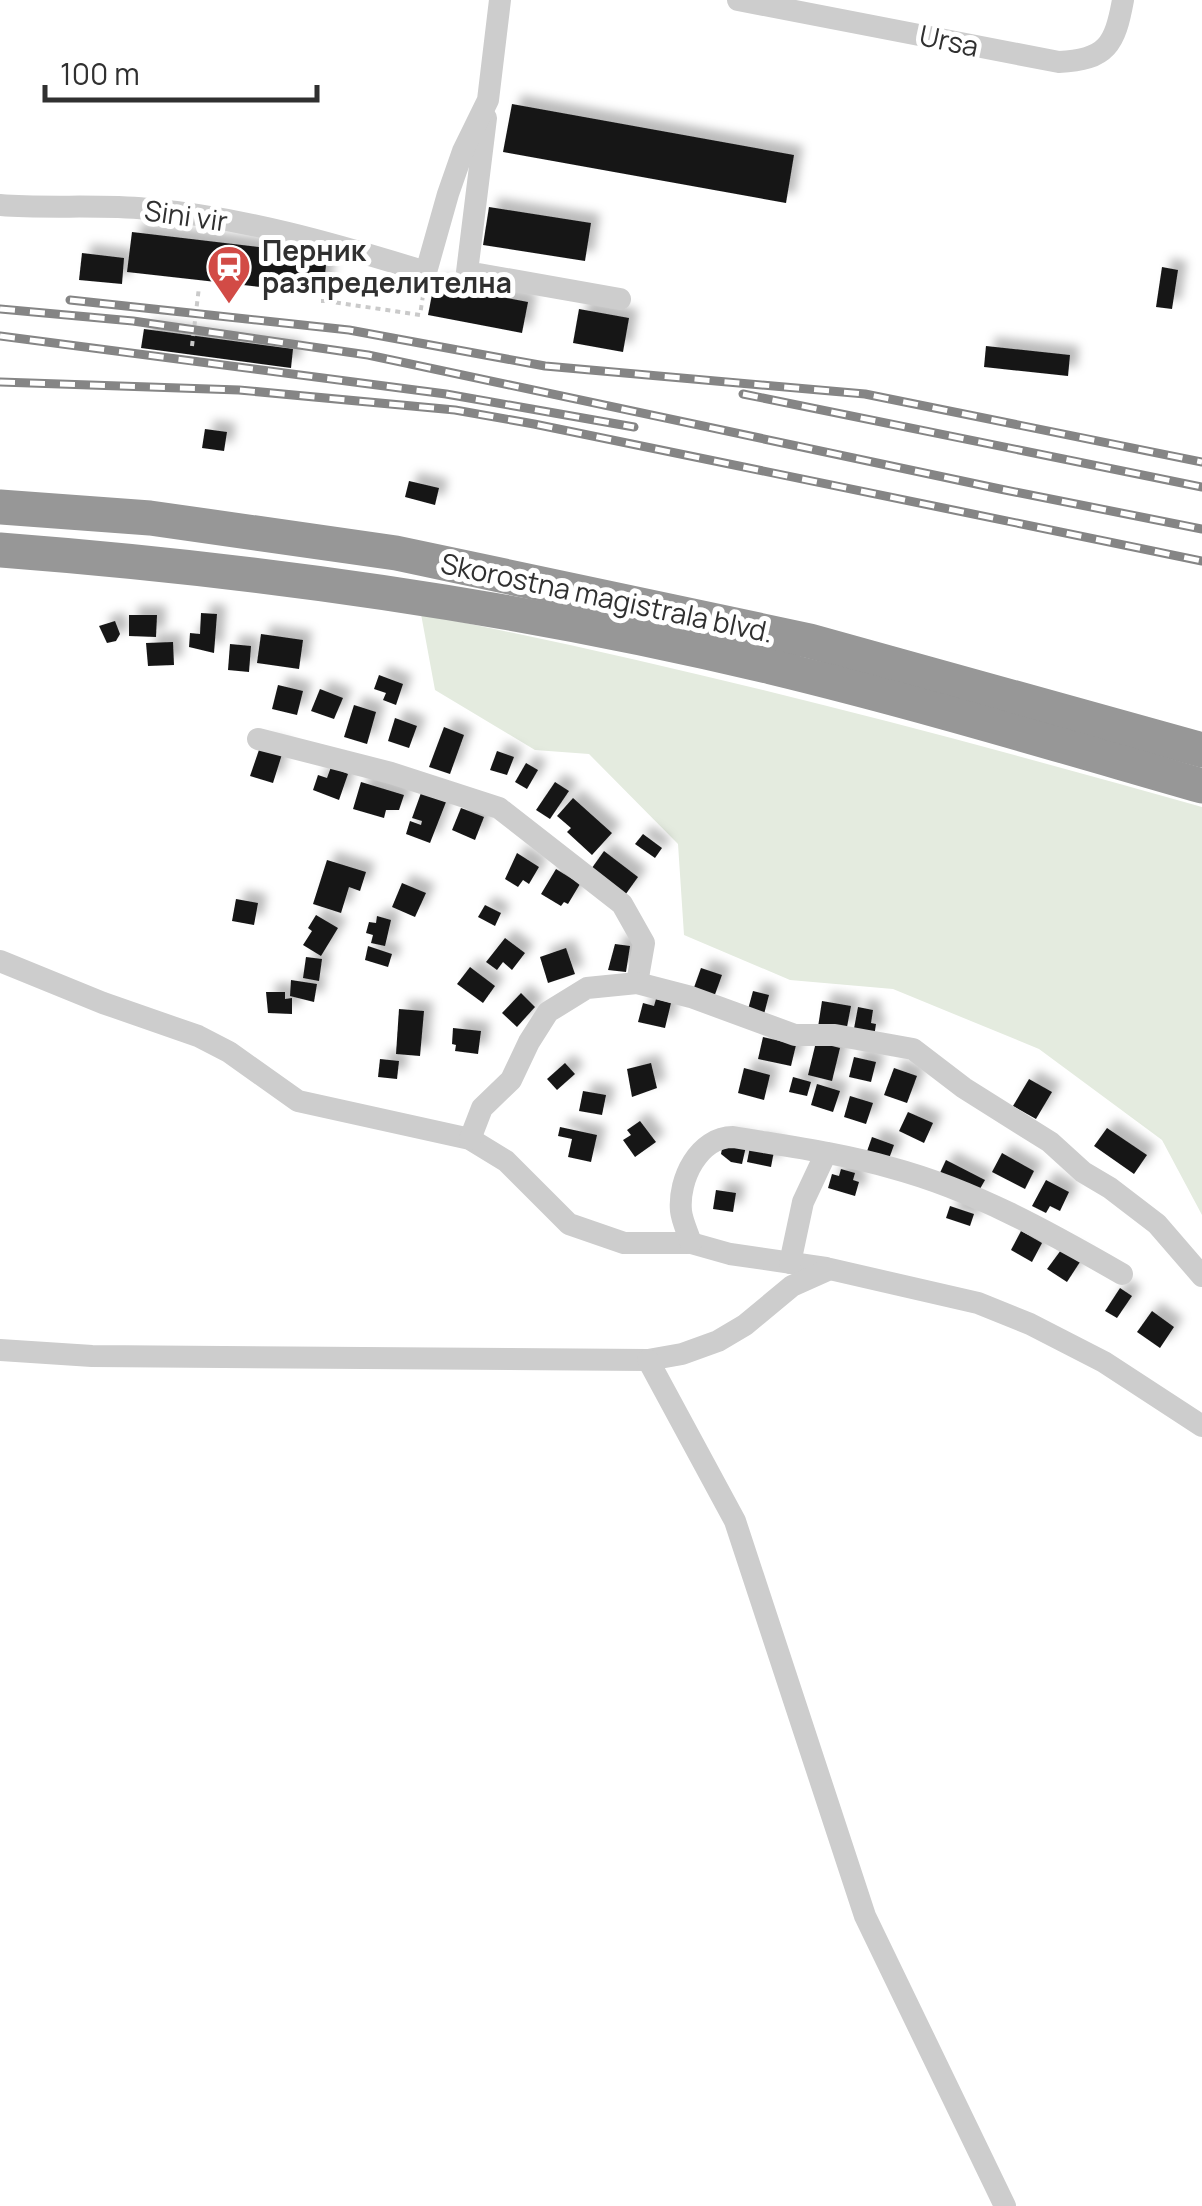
<svg xmlns="http://www.w3.org/2000/svg" width="1202" height="2206" viewBox="0 0 1202 2206" font-family="Manrope,sans-serif">
	<style>
		.green { fill: #e4ebdf }
		.building { fill: #171717; filter: url(#shadow) }
		.lines { fill: none; stroke-linecap: round; stroke-linejoin: round }
		.path { stroke: #cacaca; stroke-width: 4; stroke-dasharray: 5 5; stroke-linecap: butt }
		.minor { stroke: #cdcdcd; stroke-width: 22 }
		.highway { stroke: #979797; stroke-width: 35 }
		.rail-casing { stroke: #858585; stroke-width: 9 }
		.rail { stroke: #fff; stroke-width: 5; stroke-dasharray: 15; stroke-linecap: butt }
		.labels { text-anchor: middle; stroke-width: 10; stroke-linejoin: round; paint-order: stroke }
		.street-label { font-size: 28px; fill: #303030; stroke: #fff }
		.poi-label { font-size: 28px; font-weight: bold; fill: #303030; stroke: #fff; text-anchor: start }
	</style>
	<defs>
		<filter id="shadow"><feDropShadow dx="9" dy="-9" stdDeviation="5" flood-color="#0004"/></filter>
	</defs>
	<rect width="100%" height="100%" fill="#fff"/>
	<path class="green" d="M421 614C685 666 943 734 1202 807V1215L1162 1140 1039 1049 893 989 790 980 684 935 678 844 589 754 535 750 435 690Z"/>
	<g class="building">
		<polygon points="512,104 794,155 786,203 503,152"/>
		<polygon points="489,207 591,223 585,261 483,245"/>
		<polygon points="132,232 327,255 323,294 127,272"/>
		<polygon points="82,253 124,258 122,284 79,280"/>
		<polygon points="1162,267 1178,270 1172,309 1156,307"/>
		<polygon points="434,284 528,302 522,333 428,315"/>
		<polygon points="579,309 629,318 623,352 573,343"/>
		<polygon points="144,329 293,349 291,368 141,348"/>
		<polygon points="986,346 1070,355 1068,376 984,367"/>
		<polygon points="205,429 227,432 224,451 202,448"/>
		<polygon points="409,481 439,488 435,505 405,497"/>
		<polygon points="201,613 217,614 214,653 189,647 190,633 200,634"/>
		<polygon points="129,615 157,615 156,637 129,636"/>
		<polygon points="115,621 120,634 116,641 107,643 99,626"/>
		<polygon points="261,634 303,640 299,669 257,663"/>
		<polygon points="173,642 174,665 148,666 146,643"/>
		<polygon points="230,644 251,646 249,672 228,670"/>
		<polygon points="379,675 403,684 396,705 383,700 386,693 374,689"/>
		<polygon points="278,685 303,691 297,715 272,709"/>
		<polygon points="320,689 343,698 334,719 311,711"/>
		<polygon points="354,705 376,712 367,744 344,737"/>
		<polygon points="395,718 417,726 409,748 388,741"/>
		<polygon points="444,727 464,735 450,774 429,767"/>
		<polygon points="261,744 283,751 273,783 250,776"/>
		<polygon points="497,751 514,757 507,775 490,770"/>
		<polygon points="526,763 538,770 527,789 515,782"/>
		<polygon points="331,767 348,774 339,800 313,790 318,775 327,778"/>
		<polygon points="361,782 404,795 399,810 386,810 384,818 353,809"/>
		<polygon points="555,782 569,791 550,819 536,810"/>
		<polygon points="421,793 446,802 430,843 406,834 410,821 421,825 422,821 412,818"/>
		<polygon points="573,798 612,833 592,855 567,832 571,828 557,816"/>
		<polygon points="461,808 484,817 475,840 452,830"/>
		<polygon points="643,834 662,848 655,858 635,844"/>
		<polygon points="604,851 638,877 623,898 589,872"/>
		<polygon points="517,853 539,867 529,884 523,880 518,887 505,879"/>
		<polygon points="327,860 366,872 360,891 349,887 341,913 313,904"/>
		<polygon points="556,869 580,884 568,904 564,902 561,906 541,894"/>
		<polygon points="402,883 426,893 415,917 392,907"/>
		<polygon points="236,899 258,903 254,925 232,921"/>
		<polygon points="485,905 501,913 495,926 478,917"/>
		<polygon points="316,915 338,928 321,956 303,945 312,931 308,928"/>
		<polygon points="377,916 391,920 385,946 371,943 373,935 366,933 369,922 376,923"/>
		<polygon points="505,938 525,953 512,970 503,962 497,970 486,962"/>
		<polygon points="615,944 630,946 626,972 608,970"/>
		<polygon points="368,946 392,954 388,967 365,960"/>
		<polygon points="566,948 575,974 548,983 540,957"/>
		<polygon points="306,957 322,959 319,981 303,978"/>
		<polygon points="470,967 495,986 483,1003 457,984"/>
		<polygon points="701,968 722,975 713,1000 692,993"/>
		<polygon points="291,980 317,984 314,1002 290,996"/>
		<polygon points="753,991 769,995 763,1018 747,1013"/>
		<polygon points="266,992 285,992 285,999 292,998 292,1014 268,1013"/>
		<polygon points="521,993 535,1007 517,1027 502,1013"/>
		<polygon points="656,999 671,1003 665,1028 638,1022 643,1003 654,1006"/>
		<polygon points="822,1001 851,1006 846,1032 818,1027"/>
		<polygon points="858,1007 873,1010 871,1023 876,1024 874,1037 853,1034"/>
		<polygon points="399,1009 424,1011 420,1056 396,1054"/>
		<polygon points="453,1028 481,1031 478,1054 455,1051 456,1045 452,1044"/>
		<polygon points="763,1037 796,1045 791,1066 758,1059"/>
		<polygon points="816,1042 840,1048 832,1081 808,1075"/>
		<polygon points="854,1057 876,1062 871,1082 849,1077"/>
		<polygon points="380,1059 399,1061 397,1079 378,1077"/>
		<polygon points="565,1063 575,1074 557,1090 547,1079"/>
		<polygon points="651,1063 657,1088 632,1097 627,1069"/>
		<polygon points="744,1068 770,1075 764,1100 738,1093"/>
		<polygon points="894,1068 917,1076 907,1103 884,1095"/>
		<polygon points="793,1077 811,1082 807,1096 789,1092"/>
		<polygon points="1029,1079 1052,1092 1036,1119 1013,1106"/>
		<polygon points="817,1084 840,1091 833,1112 811,1105"/>
		<polygon points="583,1091 606,1095 602,1115 579,1111"/>
		<polygon points="850,1096 873,1103 866,1124 844,1117"/>
		<polygon points="908,1112 933,1123 924,1143 899,1131"/>
		<polygon points="640,1121 656,1142 635,1157 623,1140 631,1135 627,1130"/>
		<polygon points="560,1127 597,1135 591,1162 568,1157 572,1139 558,1136"/>
		<polygon points="1107,1128 1147,1155 1134,1174 1094,1146"/>
		<polygon points="872,1137 894,1145 887,1164 865,1157"/>
		<polygon points="724,1138 747,1142 742,1164 731,1162 721,1154"/>
		<polygon points="751,1142 775,1146 771,1167 747,1162"/>
		<polygon points="1002,1153 1034,1171 1025,1189 992,1172"/>
		<polygon points="946,1160 985,1180 976,1196 938,1177"/>
		<polygon points="841,1169 855,1173 853,1180 859,1182 855,1196 828,1188 832,1174 839,1176"/>
		<polygon points="1046,1180 1069,1192 1060,1211 1050,1206 1046,1213 1032,1206"/>
		<polygon points="716,1190 736,1193 733,1212 713,1209"/>
		<polygon points="950,1206 974,1214 970,1226 946,1218"/>
		<polygon points="1021,1231 1042,1243 1032,1262 1011,1250"/>
		<polygon points="1061,1250 1080,1262 1067,1282 1047,1269"/>
		<polygon points="1120,1288 1132,1296 1117,1318 1105,1311"/>
		<polygon points="1152,1311 1174,1327 1160,1348 1137,1332"/>
	</g>
	<g class="lines">
		<g class="path">
			<polyline points="321,301 326,301 331,262"/>
			<polyline points="326,301 420,315 424,289"/>
			<polyline points="192,346 199,287"/>
		</g>
		<g class="minor">
			<path d="M738 0 1059 62C1107 60 1115 44 1123 0"/>
			<polyline points="486,118 467,272 620,299"/>
			<path d="M0 205C49 209 98 204 147 209 242 217 335 244 426 272L448 194 463 151 488 100 500 0"/>
			<polyline points="258,739 391,773 499,808 622,904 644,943 637,983"/>
			<polyline points="0,961 103,1003 198,1036 229,1052 298,1101 470,1139 506,1161 569,1224 624,1243 691,1243 730,1254 826,1268"/>
			<polyline points="470,1139 482,1108 511,1080 529,1042 548,1012 587,988 637,983 691,997 795,1035 835,1035 913,1049 964,1088 1050,1142 1083,1172 1110,1188 1157,1224 1202,1276"/>
			<path d="M691 1243C688 1233 682 1221 681 1211 678 1179 699 1137 733 1137 786 1146 840 1153 892 1168 974 1190 1049 1232 1122 1274"/>
			<polyline points="790,1263 803,1202 826,1153"/>
			<polyline points="0,1350 92,1356 648,1360 682,1354 718,1341 745,1325 792,1286 830,1269 978,1303 1030,1324 1104,1362 1202,1426"/>
			<polyline points="648,1360 735,1521 865,1916 1005,2206"/>
		</g>
		<g class="highway">
			<polyline points="0,507 150,518 396,553 810,641 1202,750"/>
			<path d="M0 550C260 570 517 606 771 667 916 702 1059 745 1202 786"/>
		</g>
		<defs>
			<g id="rail">
				<polyline points="70,300 349,330 545,366 865,394 1202,462"/>
				<polyline points="0,309 133,321 368,355 1000,489 1202,529"/>
				<polyline points="0,336 446,394 634,427"/>
				<polyline points="0,382 239,390 455,410 534,424 1202,561"/>
				<polyline points="743,394 1202,487"/>
			</g>
		</defs>
		<use href="#rail" class="rail-casing"/>
		<use href="#rail" class="rail"/>
	</g>
	<defs>
		<symbol id="station-pin" viewBox="-11 -11 22 30"><path d="M0 17L-7.5 6A9.5 9.5 0 1 1 7.5 6Z" fill="#d24b46" stroke="#fff"/><path d="M-3-6H3Q5-6 5-4V2Q5 4 3 4L4.5 6H3L1.5 4h-3L-3 6H-4.5L-3 4Q-5 4-5 2V-4Q-5-6-3-6ZM-3.5-4v3h7v-3ZM-3.5 1v1.5H-2V1ZM2 1v1.5H3.5V1Z" fill="#fff"/></symbol>
	</defs>
	<g fill-rule="evenodd">
		<use href="#station-pin" x="204" y="242" width="50" height="68"/>
	</g>
	<g class="labels">
		<g class="street-label">
			<text transform="translate(949 41) rotate(12)" y="10">Ursa</text>
			<text transform="translate(186 216) rotate(8)" y="10">Sini vir</text>
			<text transform="translate(607 598) rotate(12)" y="10">Skorostna magistrala blvd.</text>
		</g>
		<g class="poi-label">
			<text x="262" y="261">Перник<tspan x="262" dy="32">разпределителна</tspan></text>
		</g>
	</g>
	<path d="M45 85v15h272v-15" fill="none" stroke="#303030" stroke-width="5"/>
	<text x="60" y="85" font-size="30" fill="#303030" stroke="#ffffff" stroke-width="8" paint-order="stroke">100 m</text>
</svg>
